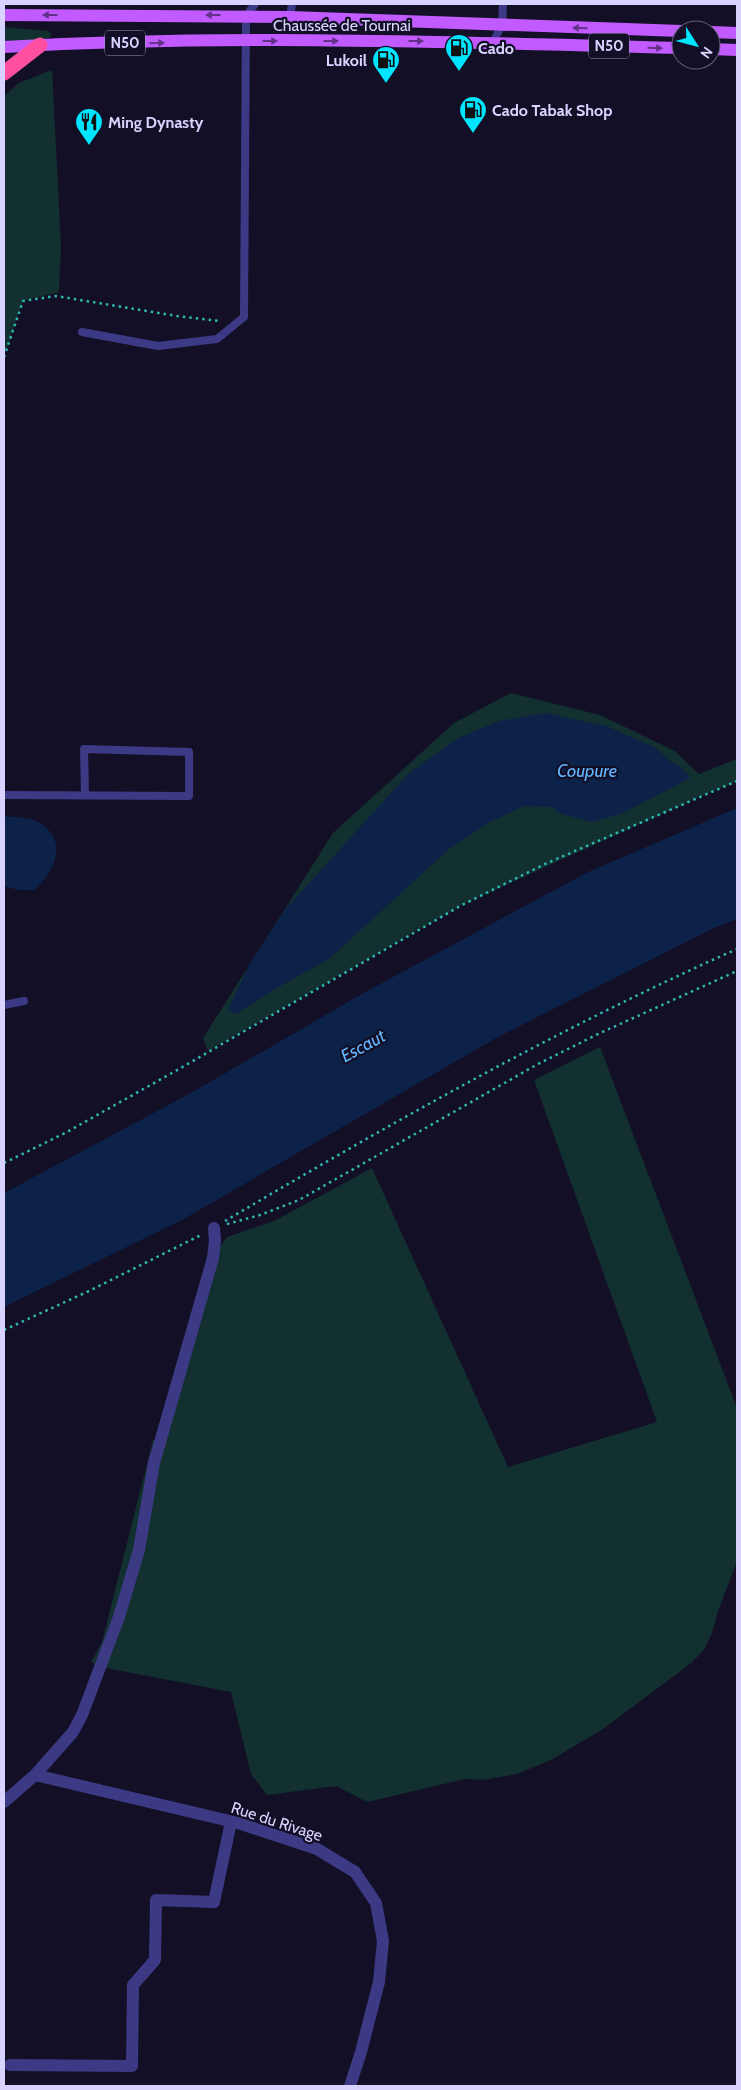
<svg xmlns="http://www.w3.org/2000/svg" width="741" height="2090" viewBox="0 0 741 2090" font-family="Cabin,sans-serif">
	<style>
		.green { fill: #12302f }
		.water { fill: #0c2248 }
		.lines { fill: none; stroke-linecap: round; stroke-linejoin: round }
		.path { stroke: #2fb8b0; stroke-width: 2.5; stroke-dasharray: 2.5 4; stroke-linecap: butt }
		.lane { stroke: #3d3a85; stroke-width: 8 }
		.street { stroke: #3d3a85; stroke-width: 12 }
		.primary { stroke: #c25bff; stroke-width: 12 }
		.highway { stroke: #ff4fa3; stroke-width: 15 }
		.oneway { fill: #623188 }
		.labels { text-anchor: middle; stroke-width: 4.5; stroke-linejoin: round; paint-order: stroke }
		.shield { fill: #130f26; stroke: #9e99be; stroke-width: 1 }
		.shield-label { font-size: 15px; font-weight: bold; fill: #d9d4ff }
		.street-label { font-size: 16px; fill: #d9d4ff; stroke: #130f26 }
		.poi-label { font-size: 16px; font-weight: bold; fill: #d9d4ff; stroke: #130f26; text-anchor: start }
		.water-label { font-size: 18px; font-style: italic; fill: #62b6ff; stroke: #130f26 }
	</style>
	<rect width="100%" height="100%" fill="#130f26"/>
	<g class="green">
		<polygon points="4,27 48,31 52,34 49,38 4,43"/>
		<polygon points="52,70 61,245 59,292 23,301 4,357 4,96 19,83"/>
		<polygon points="511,693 600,715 675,751 699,774 737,759 737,782 715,790 462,905 208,1051 203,1038 333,833 454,723"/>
		<polygon points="600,1047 737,1408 737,1561 718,1611 712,1633 704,1650 690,1664 603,1729 551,1760 517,1774 483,1780 465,1779 367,1802 336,1786 267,1795 251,1774 231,1692 111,1669 91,1662 102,1642 153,1440 165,1444 214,1255 227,1237 276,1220 372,1168 508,1467 657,1422 534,1080"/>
	</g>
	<g class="water">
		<polygon points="545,713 606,726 656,748 670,761 683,769 690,778 621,814 591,822 559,813 552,807 524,806 488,823 449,849 329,959 275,989 236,1014 228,1010 249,965 284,911 409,773 460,737 499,721"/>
		<polygon points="737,808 737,919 714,928 498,1037 182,1220 4,1307 4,1193 191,1093 367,991 588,872"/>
		<path d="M4 816C14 817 29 817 38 822 70 840 55 872 34 890H18L4 886Z"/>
	</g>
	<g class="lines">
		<g class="path">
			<polyline points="4,357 23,301 56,296 177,316 220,321"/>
			<polyline points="4,1163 67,1132 179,1069 462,905 545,864 737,781"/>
			<path d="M225 1221C391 1123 561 1027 737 949"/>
			<polyline points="227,1224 260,1215 299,1200 538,1064 598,1034 737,971"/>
			<polyline points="4,1330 89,1291 201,1235"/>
		</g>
		<g class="lane">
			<polyline points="290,17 292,4"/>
			<polyline points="493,42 502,25 503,4"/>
			<polyline points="82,332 158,346 217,339 244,317 246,16 255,4"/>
			<polyline points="4,795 189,796 189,752 84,749 85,795"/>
			<polyline points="4,1005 24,1001"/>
		</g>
		<g class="street">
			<polyline points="35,1775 73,1732 82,1715 119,1617 139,1550 154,1463 213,1258 215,1241 214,1228"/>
			<polyline points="4,1802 35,1775 238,1823 317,1849 355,1872 376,1903 383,1941 379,1982 361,2052 350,2086"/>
			<polyline points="10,2065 132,2066 133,1985 155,1960 156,1900 214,1902 231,1822"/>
		</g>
		<g class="primary">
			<polyline points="4,15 290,17 681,31"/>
			<polyline points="711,32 737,33"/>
			<path d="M4 47C229 34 456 42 681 48"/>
			<polyline points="711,49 737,50"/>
		</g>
		<polyline class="highway" points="4,73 40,45"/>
	</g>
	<defs><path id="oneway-solid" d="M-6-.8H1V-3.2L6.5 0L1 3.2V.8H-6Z" transform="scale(1.25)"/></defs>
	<g class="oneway">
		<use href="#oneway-solid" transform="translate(50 15) rotate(-180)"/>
		<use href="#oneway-solid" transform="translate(213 15) rotate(-180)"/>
		<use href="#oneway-solid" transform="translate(580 28) rotate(-178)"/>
		<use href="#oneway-solid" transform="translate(270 41)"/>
		<use href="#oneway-solid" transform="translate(331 41)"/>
		<use href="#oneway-solid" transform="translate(416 41)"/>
		<use href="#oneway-solid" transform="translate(157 43) rotate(-1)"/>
		<use href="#oneway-solid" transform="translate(655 48) rotate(2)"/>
	</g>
	<defs>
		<symbol id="fuel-pin" viewBox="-11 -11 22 30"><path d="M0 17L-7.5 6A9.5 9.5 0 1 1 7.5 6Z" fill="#00e5ff" stroke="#130f26"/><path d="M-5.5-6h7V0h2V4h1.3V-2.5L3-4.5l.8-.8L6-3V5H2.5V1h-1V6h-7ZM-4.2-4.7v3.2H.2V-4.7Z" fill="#111"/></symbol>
		<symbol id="restaurant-pin" viewBox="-11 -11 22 30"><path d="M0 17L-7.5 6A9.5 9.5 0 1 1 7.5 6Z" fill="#00e5ff" stroke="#130f26"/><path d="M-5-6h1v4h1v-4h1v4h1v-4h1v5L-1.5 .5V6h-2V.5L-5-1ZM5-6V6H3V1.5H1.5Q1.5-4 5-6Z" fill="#111"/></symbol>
	</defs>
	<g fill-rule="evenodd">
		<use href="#fuel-pin" x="443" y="32" width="32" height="43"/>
		<use href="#fuel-pin" x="370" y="44" width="32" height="43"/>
		<use href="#fuel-pin" x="457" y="94" width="32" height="43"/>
		<use href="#restaurant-pin" x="73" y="106" width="32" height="43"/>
	</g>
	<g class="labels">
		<g class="shield">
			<rect x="105" y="30.5" width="40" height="25" rx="4"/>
			<rect x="589" y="33.5" width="40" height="25" rx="4"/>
		</g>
		<g class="shield-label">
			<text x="125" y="48">N50</text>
			<text x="609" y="51">N50</text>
		</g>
		<g class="street-label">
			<text x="342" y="31">Chaussée de Tournai</text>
			<text transform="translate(277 1821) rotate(18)" y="6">Rue du Rivage</text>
		</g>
		<g class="poi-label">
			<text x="478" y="54">Cado</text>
			<text x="367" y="66" text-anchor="end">Lukoil</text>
			<text x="492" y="116">Cado Tabak Shop</text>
			<text x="108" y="128">Ming Dynasty</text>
		</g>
		<g class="water-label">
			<text x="587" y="777">Coupure</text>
			<text transform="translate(363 1046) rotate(-29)" y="6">Escaut</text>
		</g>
	</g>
	<rect width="741" height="2090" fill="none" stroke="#d9d4ff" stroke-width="10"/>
	<g transform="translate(696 45) rotate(126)"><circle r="24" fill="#130f26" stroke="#625e7d"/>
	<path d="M0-4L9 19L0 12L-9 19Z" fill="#00e5ff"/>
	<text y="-8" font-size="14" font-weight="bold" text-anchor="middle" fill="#d9d4ff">N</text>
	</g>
</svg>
